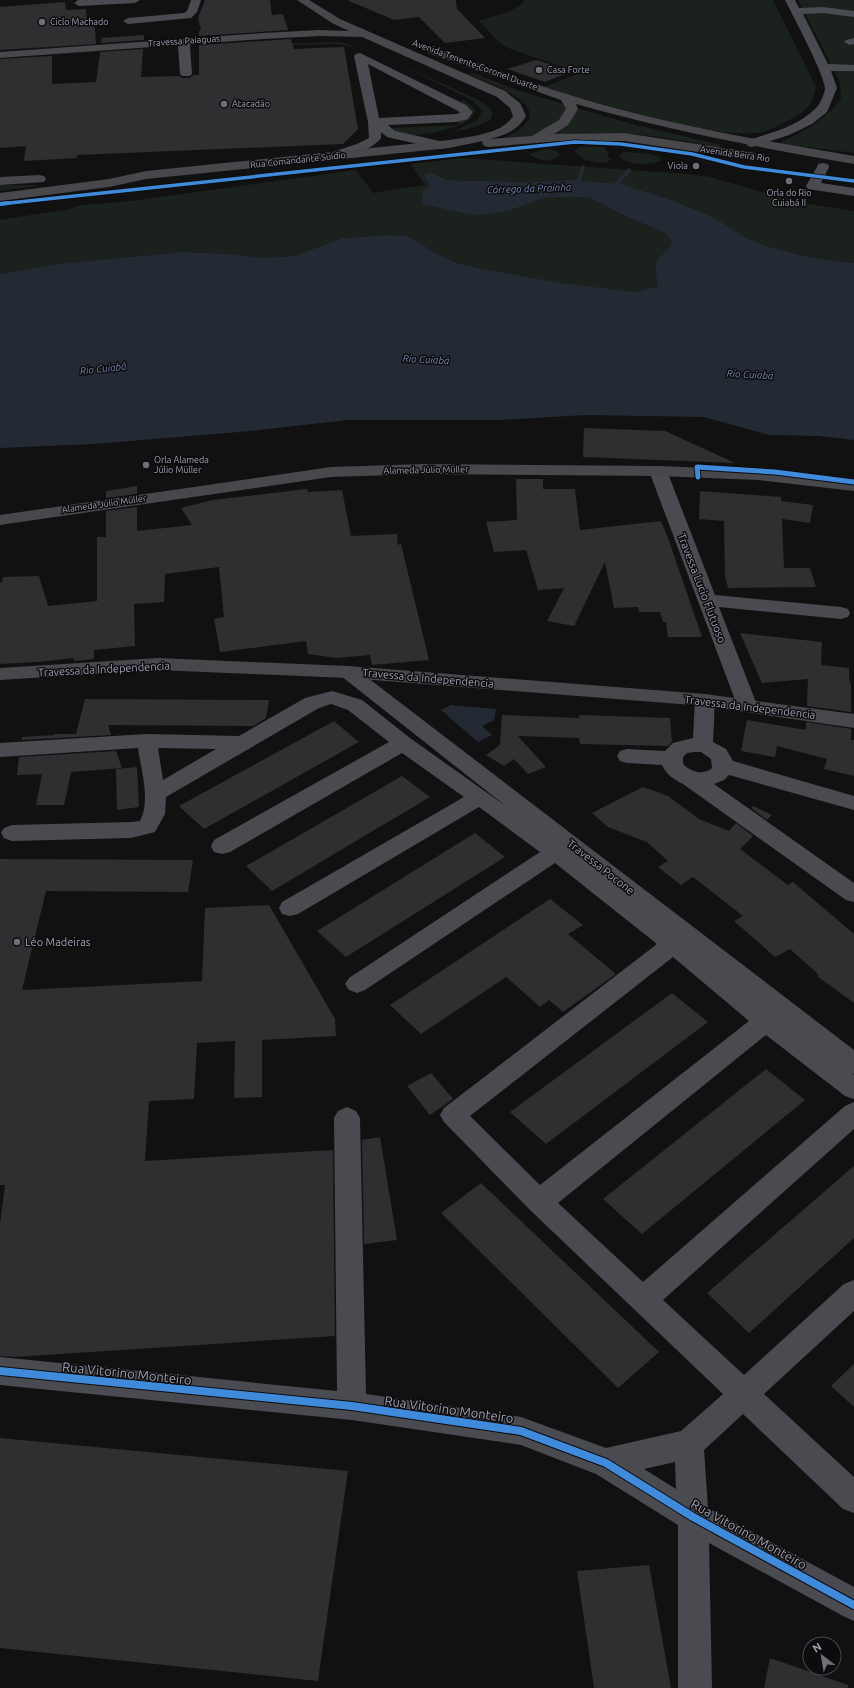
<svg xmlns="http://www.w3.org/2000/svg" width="854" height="1688" viewBox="0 0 854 1688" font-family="Ubuntu,sans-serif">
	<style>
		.green { fill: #1b221d }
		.water { fill: #242a33 }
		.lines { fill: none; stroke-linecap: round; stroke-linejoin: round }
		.stream { stroke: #242a33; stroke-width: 4 }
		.building { fill: #2f2f31 }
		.minor { fill: #4a4b51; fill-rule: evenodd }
		.major { fill: #47474c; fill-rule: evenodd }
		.cycleway-far3-casing { stroke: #0c0b0d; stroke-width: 5 }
		.cycleway-far2-casing { stroke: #0c0b0d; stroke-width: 5.5 }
		.cycleway-far1-casing { stroke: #0c0b0d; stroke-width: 7 }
		.cycleway-casing { stroke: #0c0b0d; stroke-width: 10 }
		.cycleway-far3 { stroke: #408adc; stroke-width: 3.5 }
		.cycleway-far2 { stroke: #408adc; stroke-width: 4 }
		.cycleway-far1 { stroke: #408adc; stroke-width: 5 }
		.cycleway { stroke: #408adc; stroke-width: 8 }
		.poi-dot { fill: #6e6f7b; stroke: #0c0b0d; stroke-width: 1.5 }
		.labels { text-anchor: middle; stroke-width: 3; stroke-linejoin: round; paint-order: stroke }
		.far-poi-label { font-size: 9px; fill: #a0a2b4; stroke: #0c0b0d; text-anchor: start }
		.far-street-label { font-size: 9px; fill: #a0a2b4; stroke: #0c0b0d }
		.far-water-label { font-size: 10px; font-style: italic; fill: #7488b2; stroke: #0c0b0d }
		.street-label { font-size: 11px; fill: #a0a2b4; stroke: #0c0b0d }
		.poi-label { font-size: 11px; fill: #a0a2b4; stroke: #0c0b0d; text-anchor: start }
		.near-street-label { font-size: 13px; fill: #a0a2b4; stroke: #0c0b0d }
	</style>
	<rect width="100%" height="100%" fill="#111"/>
	<g class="green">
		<path d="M525 0H773L816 87C814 104 805 112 789 120 781 124 771 130 762 132 737 137 705 129 681 124 641 115 602 104 563 93L544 87 580 73 508 48 499 42 479 21C494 15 515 13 525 0Z"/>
		<path d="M798 0H854V153L783 144 781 142C808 129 821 123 841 99L840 82Z"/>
		<polygon points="341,42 357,47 338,44 266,46 265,44"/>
		<path d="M395 62 478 100C482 103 488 105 491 110 500 124 463 130 454 131L478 120 482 111 474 101Z"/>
		<path d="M473 73 520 91 583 110 636 125 721 145 717 147C689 142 660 136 632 134 585 131 540 136 494 142 570 113 507 91 469 74Z"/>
		<path d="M463 100 472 106 475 111C473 127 429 134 415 135 409 135 403 134 397 134L391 128 459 125V121L469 118 474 113 470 108 459 102Z"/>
		<path d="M579 147H604L607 150 608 157 612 159C603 167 580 161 575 151Z"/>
		<path d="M547 149 556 151 560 155C550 164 539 161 528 154Z"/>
		<path d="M624 152 652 154 661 158V160C652 166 627 165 619 157L620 155Z"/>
		<polygon points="463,158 686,174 709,177 802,203 854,211 854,263 827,260 800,255 770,247 746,238 715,218 674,201 622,184 569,180 530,182 446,180 435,174 425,174 424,176 430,186 450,210 467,214 511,210 547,197 588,197 625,216 665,233 673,243 668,249 656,273 658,286 636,292 562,283 483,269 457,263 433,252 421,243 407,236 390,235 343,238 294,256 261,258 234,254 182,252 59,264 0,274 0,220 69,209 82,205 131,201 356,170 373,193 425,185 411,164"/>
		<polygon points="0,185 34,185 36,186 0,191"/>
	</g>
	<g class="water">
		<path d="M430 173 435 174 446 180 530 182 569 180 622 184 674 201 715 218 746 238 770 247 800 255 827 260 854 263V440L818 436 769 435 704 417 586 415 499 420H347L251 431 94 444 0 448V274L58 264 182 252 234 254 261 258 294 256 343 238 390 235 407 236 421 243 433 252 457 263 483 269 562 283 636 292 658 286C653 258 656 264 673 243L665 233 625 216 588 197H547L511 210 481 215 467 214 423 204 422 192 430 186 424 176 425 174Z"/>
		<polygon points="451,705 496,709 494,720 482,726 492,735 478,742 441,710"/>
	</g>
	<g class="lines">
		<g class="stream">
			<polyline points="577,186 583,167"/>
			<polyline points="610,191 629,170"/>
		</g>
	</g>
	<g class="building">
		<polygon points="205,0 270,0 272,15 283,14 288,30 199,36 199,31 201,30 198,18"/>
		<polygon points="347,0 456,0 457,9 485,38 445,43 419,17 394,20"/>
		<polygon points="65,2 66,10 86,9 87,21 92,20 95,29 96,44 0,50 0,7"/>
		<polygon points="144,35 144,40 101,43 102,38"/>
		<polygon points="291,39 294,49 344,47 358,129 343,144 77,155 77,158 24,161 26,146 0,148 0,59 52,56 52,84 96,82 100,52 143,49 141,77 180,76 182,78 190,78 193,75 199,75 199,45"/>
		<polygon points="536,60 572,71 545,82 507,69"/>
		<polygon points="584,428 665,431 735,463 583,457"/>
		<polygon points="516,479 543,479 543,489 575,489 580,530 661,521 669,541 702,637 668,637 666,622 663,622 660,612 639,612 638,607 614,608 605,562 574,626 547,621 564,588 538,590 526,550 494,552 486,522 517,520"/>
		<polygon points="137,486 137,494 106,498 106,491"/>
		<polygon points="307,489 308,492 342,490 351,536 397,534 398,545 401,544 429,660 372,665 370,655 336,658 308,654 306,641 220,652 214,619 224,617 219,567 165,574 164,602 134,604 135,646 94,650 94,659 74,661 74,658 38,662 0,664 0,582 2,582 3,577 39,576 48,606 97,601 97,537 106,537 106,511 137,507 137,531 192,525 181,508 213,500"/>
		<polygon points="700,491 781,497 781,501 813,505 810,523 782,519 784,568 810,568 816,587 728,588 725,575 724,521 699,519"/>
		<polygon points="740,633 822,642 821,665 849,668 849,679 851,684 851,712 807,706 808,679 762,683"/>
		<polygon points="85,699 269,700 266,718 253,726 108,725 111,735 22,740 22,737 54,735 54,734 76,734"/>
		<polygon points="502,715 579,718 579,715 670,718 672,742 668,746 580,744 579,738 518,736 546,767 528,774 514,759 504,766 486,755 500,745"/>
		<polygon points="747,720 806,730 806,722 851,729 851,740 854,740 854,776 824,769 827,759 777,746 775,757 741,751"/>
		<polygon points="334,721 359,742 204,829 179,806"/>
		<polygon points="116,751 122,768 71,772 64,805 36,805 42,774 17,775 19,757"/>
		<polygon points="137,767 139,807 117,810 116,769"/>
		<polygon points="402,776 430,797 272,891 246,866"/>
		<polygon points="643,787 668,796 699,819 729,831 736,823 753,836 740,849 788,885 793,882 854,934 854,1003 817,976 819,975 790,949 775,957 734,921 743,916 693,877 681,885 658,867 668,861 647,842 608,827 592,813"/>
		<polygon points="753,806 772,815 767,820 751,808"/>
		<polygon points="475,833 505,857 346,957 317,931"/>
		<polygon points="0,859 193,860 188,892 46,891 22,990 202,981 205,908 269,905 335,1019 336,1036 262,1040 262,1097 234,1098 235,1041 197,1043 194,1099 149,1101 145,1161 333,1150 335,1336 14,1357 0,1356 0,1223 5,1185 0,1185"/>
		<polygon points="550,899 583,925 568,934 616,974 563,1012 549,1000 540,1007 506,977 421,1034 390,1005"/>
		<polygon points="672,993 708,1022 546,1144 510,1112"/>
		<polygon points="766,1069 805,1100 642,1234 603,1199"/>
		<polygon points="431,1073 453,1099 430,1115 407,1086"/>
		<polygon points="380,1137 397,1240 364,1244 362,1140"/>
		<polygon points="854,1166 854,1238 749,1333 707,1293"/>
		<polygon points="481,1183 659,1352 618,1388 441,1213"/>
		<polygon points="854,1364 854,1407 831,1386"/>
		<polygon points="0,1438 348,1471 318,1681 0,1648"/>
		<polygon points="649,1565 671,1688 594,1688 577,1571"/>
		<polygon points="770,1658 848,1685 848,1688 764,1688"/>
	</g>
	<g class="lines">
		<g class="minor">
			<polygon points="78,0 140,0 135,3 79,6 74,3"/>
			<polygon points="191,0 201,0 197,12 191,18 128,24 123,21 128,18 184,13 187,11"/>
			<path d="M785 0H795L799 8 823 7 854 11V17L823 13 803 14 828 64 854 65V71H831L837 88 827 112 812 124 789 135 752 147 748 146 746 143 748 140C771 133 799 126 816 108 820 105 824 94 825 89 826 77 792 14 785 0Z"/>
			<polygon points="187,38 193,41 190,46 192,74 190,76 182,76 180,74 178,46 183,39"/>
			<polygon points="854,38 854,44 850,45 844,42 846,40"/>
			<path d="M360 53 466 105 473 112 468 119 457 122 388 125 395 131 444 142 446 145 444 148 440 149 391 138 387 137 381 132V138C374 149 339 163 326 160L325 157 326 154 357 144 369 138 368 122 354 56 356 54ZM368 64 458 111 460 113 456 114 379 118Z"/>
			<polygon points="823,163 828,164 829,167 821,183 854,188 854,196 808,189 806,186 817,167 818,164"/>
			<polygon points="658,466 664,467 667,471 715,595 841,607 848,609 850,613 848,617 841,619 719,607 757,705 754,710 747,712 740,710 737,705 649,471 652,467"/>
			<path d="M348 666 355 668 854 1050V1074L852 1073 854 1075V1099L845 1096 766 1035 558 1203 643 1282 845 1106 854 1102V1129L663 1300 744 1375 844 1284 854 1280V1311L764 1394 854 1477V1513L843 1509 743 1414 704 1450 708 1508 854 1587V1621L843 1616 709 1543 712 1688H678V1525L596 1474 521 1445 352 1420 0 1385V1357L337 1391 334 1118 338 1111 347 1107 356 1111 360 1118 366 1394 521 1417 606 1448 681 1431 723 1394 530 1210 444 1122 440 1115 444 1108 657 944 555 863 365 990 357 993 349 990 345 984 349 978 540 852 479 807 298 914 290 916 282 914 279 908 282 902 464 797 402 753 230 852 222 854 214 852 211 846 214 840 389 742 348 710 331 704 319 708 166 797 165 814 155 832 131 838 12 841 4 838 1 833 4 828 12 825 131 822 140 821C151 800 141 770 138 748L0 757V743L147 734 239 736 305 698 332 691 362 700 410 738 507 807 341 676 338 672 341 668ZM158 748 216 749 163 780ZM673 957 749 1021 540 1185 470 1116ZM675 1462 676 1489 644 1469Z"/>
			<path d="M705 694 712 695 715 700 713 742 726 749 733 761 854 796V810L729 775 724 780 714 784 854 883V902L846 900 683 784C674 780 666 774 662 765L627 763 620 761 617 756 620 751 627 749 665 751 673 743 693 738 695 700 698 695ZM694 752H701L711 759 712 768C703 776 691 772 683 764V757L687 753Z"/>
		</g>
		<g class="major">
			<path d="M297 0H309L340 19 505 91 520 103 526 116C518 130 506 135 490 139L532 136 559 120 566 109 561 100 428 53 426 51 428 49H436C481 64 525 81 570 95 663 124 759 140 854 156V164C760 148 668 130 576 104L578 109 568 125 554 134 624 133 750 152 755 153 756 156 755 159 750 160 624 141H561L488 147 484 146 482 143 483 141 449 148 146 179 109 187 0 201V193L109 179 146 171 449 140C468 137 503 134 513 116L510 108 497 97 362 37 319 36 263 39 0 58V52L263 33 319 30 349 31 332 23Z"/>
			<polygon points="39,175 44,176 46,179 44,182 0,185 0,177"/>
			<polygon points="423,464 658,466 758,470 854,481 854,491 758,480 658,476 423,474 331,477 0,525 0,515 331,467"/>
			<polygon points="158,658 348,666 705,694 854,714 854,728 705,706 348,678 158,670 0,680 0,668"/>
		</g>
		<defs>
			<polyline id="cycleway-far3" points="0,204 575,142 621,144 692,154 744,167 854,181"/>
			<polyline id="cycleway-far2" points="0,204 8,203"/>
			<polyline id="cycleway-far1" points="698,477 697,467 775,472 854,482"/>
			<polyline id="cycleway" points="0,1371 352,1406 521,1431 606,1463 693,1517 854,1605"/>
		</defs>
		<use href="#cycleway-far3" class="cycleway-far3-casing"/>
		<use href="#cycleway-far2" class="cycleway-far2-casing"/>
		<use href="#cycleway-far1" class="cycleway-far1-casing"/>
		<use href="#cycleway" class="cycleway-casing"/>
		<use href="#cycleway-far3" class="cycleway-far3"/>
		<use href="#cycleway-far2" class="cycleway-far2"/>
		<use href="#cycleway-far1" class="cycleway-far1"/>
		<use href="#cycleway" class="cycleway"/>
	</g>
	<g class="poi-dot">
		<circle cx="42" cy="22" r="4"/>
		<circle cx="539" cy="70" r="4"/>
		<circle cx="224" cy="104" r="4"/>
		<circle cx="696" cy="166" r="4"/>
		<circle cx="789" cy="181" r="4"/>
		<circle cx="146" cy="465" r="4"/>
		<circle cx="17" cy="942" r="4"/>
	</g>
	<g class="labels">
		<g class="far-poi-label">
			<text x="50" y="25">Ciclo Machado</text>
			<text x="547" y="73">Casa Forte</text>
			<text x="232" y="107">Atacadão</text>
			<text x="688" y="169" text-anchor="end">Viola</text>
			<text x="789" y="196" text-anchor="middle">Orla do Rio<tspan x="789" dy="10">Cuiabá II</tspan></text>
			<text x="154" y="463">Orla Alameda<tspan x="154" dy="10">Júlio Müller</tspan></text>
		</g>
		<g class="far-street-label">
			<text transform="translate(184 41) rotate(-4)" y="3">Travessa Paiaguas</text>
			<text transform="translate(475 65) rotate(20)" y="3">Avenida Tenente-Coronel Duarte</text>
			<text transform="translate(735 154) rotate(8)" y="3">Avenida Beira Rio</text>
			<text transform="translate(298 160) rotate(-6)" y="3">Rua Comandante Suídio</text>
			<text transform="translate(426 470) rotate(-1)" y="3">Alameda Júlio Müller</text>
			<text transform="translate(104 504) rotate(-8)" y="3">Alameda Júlio Müller</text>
		</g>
		<g class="far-water-label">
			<text transform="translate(529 188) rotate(-2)" y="4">Córrego da Prainha</text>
			<text transform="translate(426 359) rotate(3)" y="4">Rio Cuiabá</text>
			<text transform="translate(103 368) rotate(-6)" y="4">Rio Cuiabá</text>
			<text transform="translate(750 374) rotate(3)" y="4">Rio Cuiabá</text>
		</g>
		<g class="street-label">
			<text transform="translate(702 588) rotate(69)" y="4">Travessa Lucio Flutuoso</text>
			<text transform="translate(104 669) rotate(-3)" y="4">Travessa da Independencia</text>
			<text transform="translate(428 678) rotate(5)" y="4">Travessa da Independencia</text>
			<text transform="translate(750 707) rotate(7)" y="4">Travessa da Independencia</text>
			<text transform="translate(601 867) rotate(38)" y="4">Travessa Pocone</text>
		</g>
		<g class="poi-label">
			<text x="25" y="946">Léo Madeiras</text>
		</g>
		<g class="near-street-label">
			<text transform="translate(127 1373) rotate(6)" y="5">Rua Vitorino Monteiro</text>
			<text transform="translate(449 1409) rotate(8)" y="5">Rua Vitorino Monteiro</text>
			<text transform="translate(749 1534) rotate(29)" y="5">Rua Vitorino Monteiro</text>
		</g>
	</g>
	<g transform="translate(822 1656) rotate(329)"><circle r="19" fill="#0c0b0d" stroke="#474750"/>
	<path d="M0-3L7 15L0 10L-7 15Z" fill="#6e6f7b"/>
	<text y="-6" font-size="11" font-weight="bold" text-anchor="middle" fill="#a0a2b4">N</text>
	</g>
</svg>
